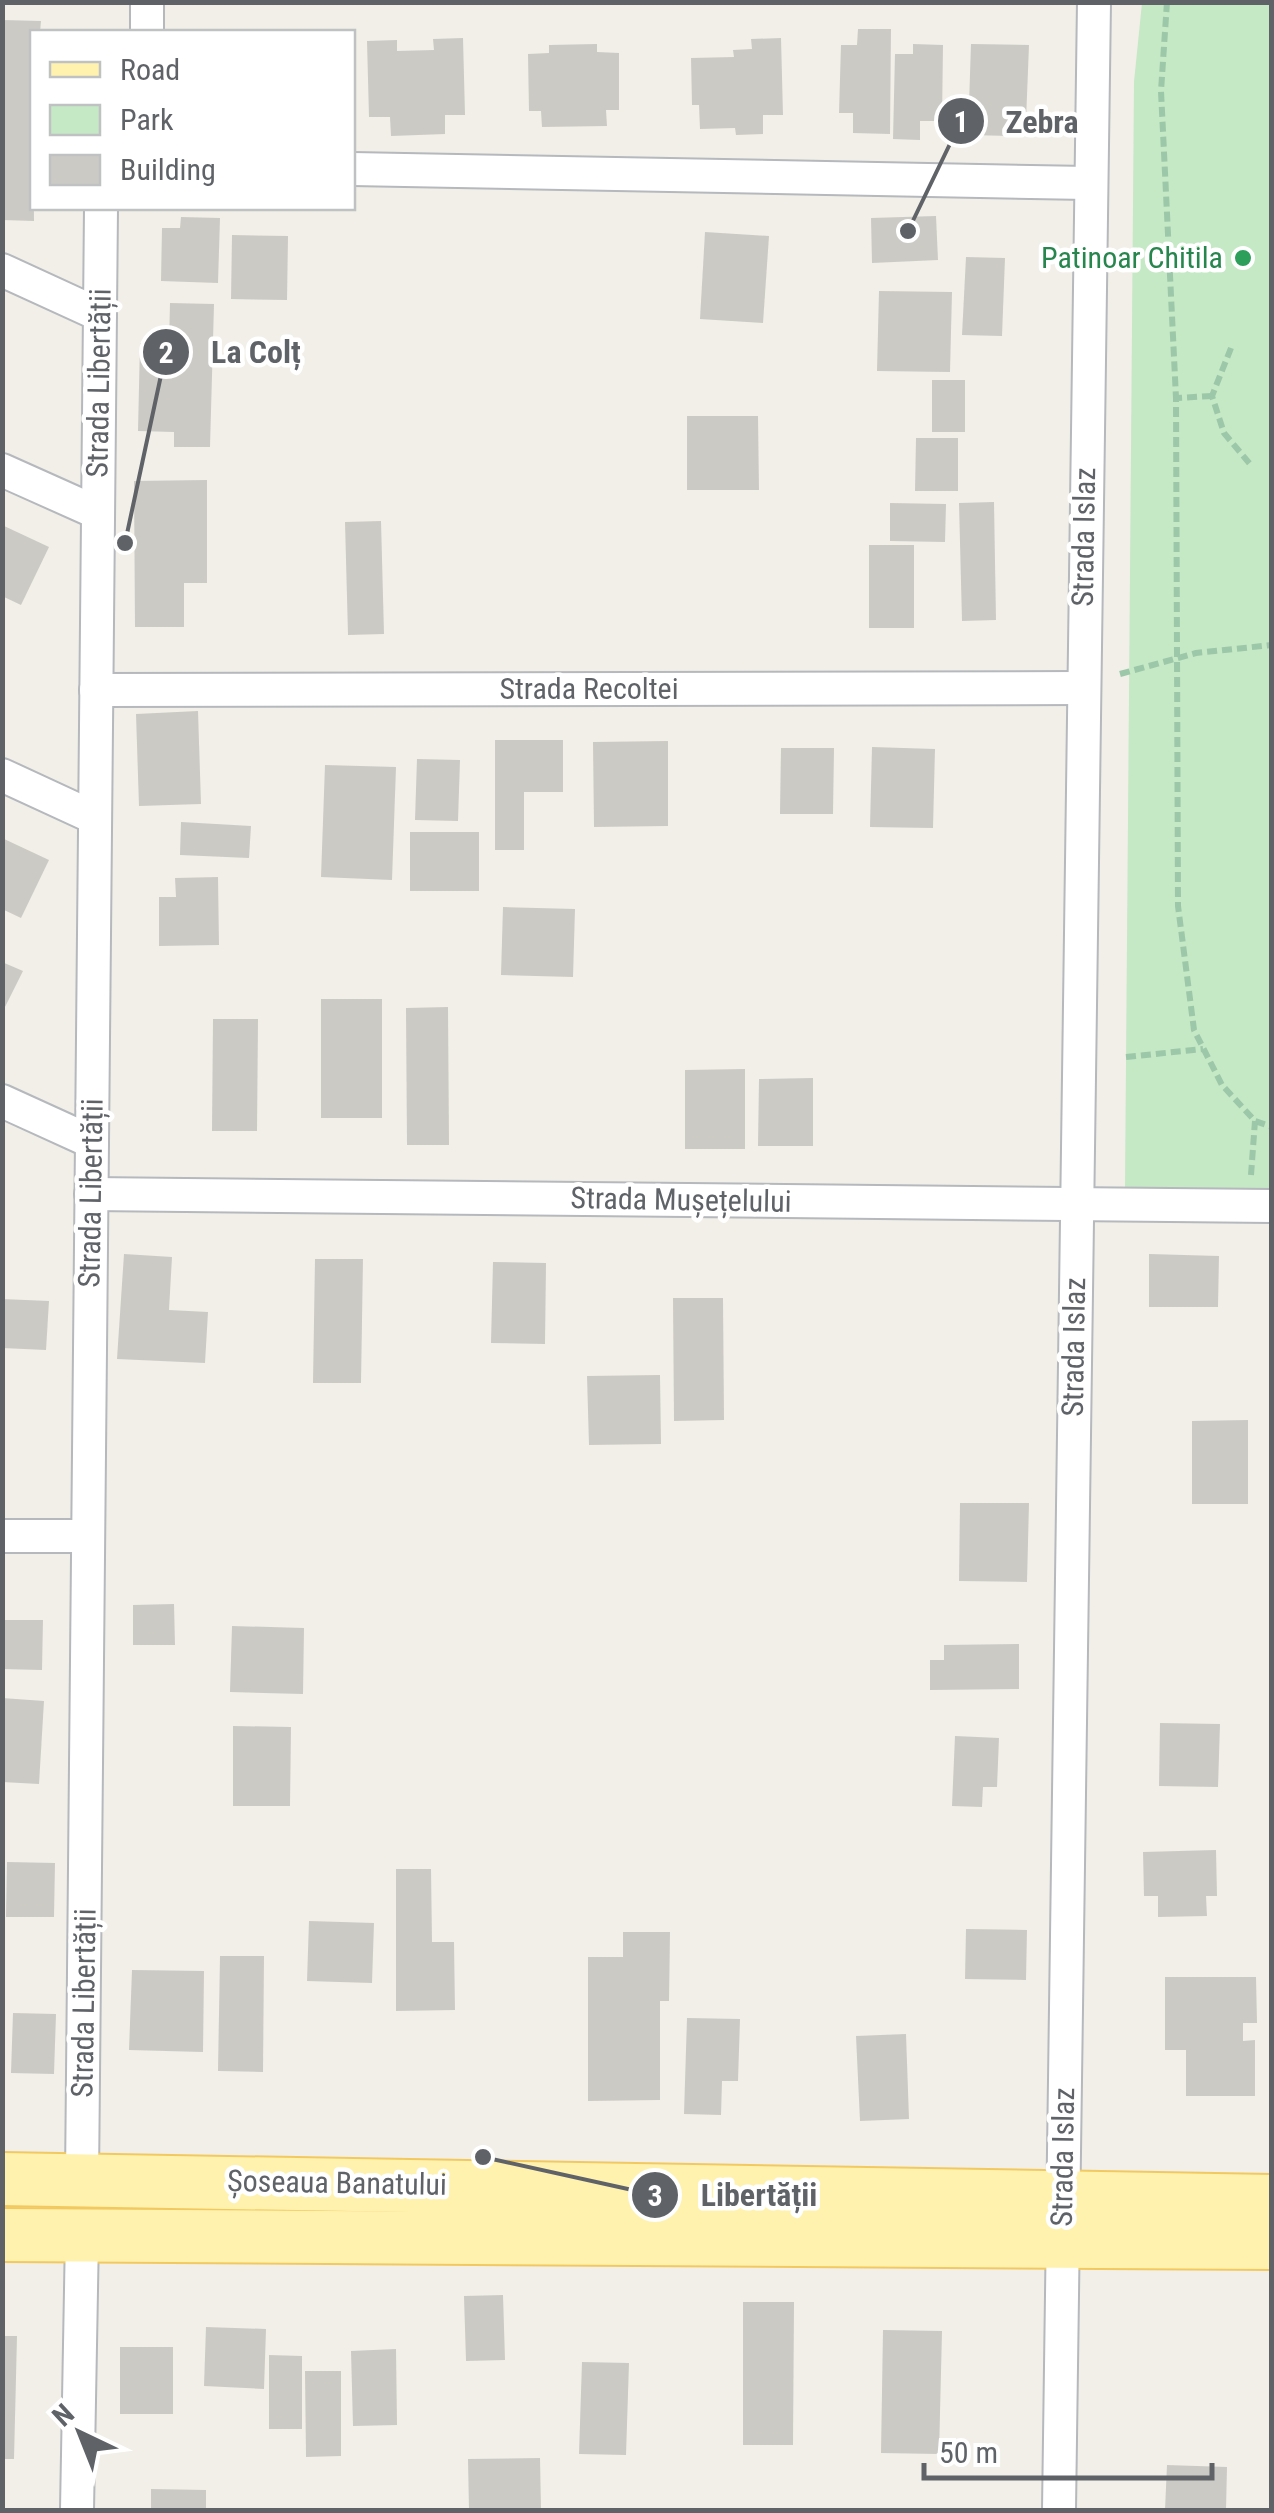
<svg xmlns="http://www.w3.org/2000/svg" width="1274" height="2513" viewBox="0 0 1274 2513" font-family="'Roboto Condensed',sans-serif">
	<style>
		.green { fill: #c5e8c5 }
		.building { fill: #cccac5 }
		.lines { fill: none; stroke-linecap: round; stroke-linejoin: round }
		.street-casing { stroke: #b5b8bc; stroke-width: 36 }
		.primary-casing { stroke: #f2c960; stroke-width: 56 }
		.path { stroke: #9cc7a9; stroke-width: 6; stroke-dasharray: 10 5; stroke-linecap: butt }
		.street { stroke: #fff; stroke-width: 32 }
		.primary { stroke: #fff2af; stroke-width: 52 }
		.leisure-dot { fill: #2e9e5b; stroke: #fff; stroke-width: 4 }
		.labels { text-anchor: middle; stroke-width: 9; stroke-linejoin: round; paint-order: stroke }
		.leisure-label { font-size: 30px; fill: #27864d; stroke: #fff; text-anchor: end }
		.street-label { font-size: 30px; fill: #5f6368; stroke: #fff }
		.leader { fill: none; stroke: #5f6368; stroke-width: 4 }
		.callout-dot { fill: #5f6368; stroke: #fff; stroke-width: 4 }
		.mark-label { font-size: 30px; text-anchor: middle; font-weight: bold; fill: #fff }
		.callout-label { font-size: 32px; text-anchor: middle; font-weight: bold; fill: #5f6368; stroke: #fff; stroke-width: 9; stroke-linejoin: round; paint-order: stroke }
	</style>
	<rect width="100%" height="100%" fill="#f1efe8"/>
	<polygon class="green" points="1142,3 1271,3 1271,1192 1125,1188 1134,82"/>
	<g class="building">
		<polygon points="2,20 41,21 40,32 32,32 34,221 2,220"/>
		<polygon points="858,29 891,29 890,134 853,133 853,113 839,113 841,45 857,45"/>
		<polygon points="463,38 465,115 445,115 445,134 391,136 390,117 369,117 367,41 397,40 397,51 434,50 433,39"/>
		<polygon points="781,38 783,115 763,115 763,134 736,135 735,128 700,129 699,105 692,105 691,58 734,57 733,50 752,49 751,39"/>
		<polygon points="597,44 597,52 619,53 619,110 606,110 607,126 542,127 541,111 529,111 528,54 549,53 549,45"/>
		<polygon points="913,44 943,45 942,121 920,121 920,140 893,139 895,54 913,54"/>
		<polygon points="971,44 1029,45 1026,121 1013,120 1012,136 968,135"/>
		<polygon points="936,216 938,260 872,263 871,218"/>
		<polygon points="181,217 220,218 218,283 161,281 162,228 180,228"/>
		<polygon points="705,232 769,236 763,323 700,319"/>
		<polygon points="232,235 288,236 287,300 231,299"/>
		<polygon points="966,257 1005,258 1002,336 962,335"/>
		<polygon points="879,291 952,292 950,372 877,371"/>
		<polygon points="170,303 214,304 210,447 174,447 174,432 138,431 140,343 169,344"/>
		<rect x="932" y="380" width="33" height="52"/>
		<polygon points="687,416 758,416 759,490 687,490"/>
		<polygon points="916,438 958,438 958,491 915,491"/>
		<polygon points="207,480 207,583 184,583 184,627 135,627 134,481"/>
		<polygon points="994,502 996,620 962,621 959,503"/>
		<polygon points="890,503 946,504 945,542 890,541"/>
		<polygon points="381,521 384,634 348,635 345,522"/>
		<polygon points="2,525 49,547 21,605 2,596"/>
		<rect x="869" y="545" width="45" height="83"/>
		<polygon points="198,711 201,804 139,806 136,714"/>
		<polygon points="495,740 563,740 563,792 524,792 524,850 495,850"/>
		<polygon points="668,741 668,826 594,827 593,742"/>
		<polygon points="872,747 935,749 933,828 870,827"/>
		<polygon points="781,748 834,748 833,814 780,814"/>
		<polygon points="417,759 460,760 458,821 415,820"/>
		<polygon points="325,765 396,767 392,880 321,877"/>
		<polygon points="181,822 251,826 249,858 180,855"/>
		<rect x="410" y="832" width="69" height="59"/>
		<polygon points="2,838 49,860 21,918 2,909"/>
		<polygon points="218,877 219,945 159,946 159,897 176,897 175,878"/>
		<polygon points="503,907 575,909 573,977 501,975"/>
		<polygon points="2,962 23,971 2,1013"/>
		<rect x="321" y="999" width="61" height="119"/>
		<polygon points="448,1007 449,1145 407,1145 406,1008"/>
		<polygon points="213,1019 258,1019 257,1131 212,1131"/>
		<polygon points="745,1069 745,1149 685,1149 685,1070"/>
		<polygon points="813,1078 813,1146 758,1146 759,1079"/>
		<polygon points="124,1254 172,1257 169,1310 208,1312 205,1363 117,1359"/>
		<polygon points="1149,1254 1219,1256 1218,1307 1149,1307"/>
		<polygon points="315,1259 363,1259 361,1383 313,1383"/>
		<polygon points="493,1262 546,1263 545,1344 491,1343"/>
		<polygon points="673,1298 723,1298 724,1420 674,1421"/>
		<polygon points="2,1299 49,1301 46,1350 2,1348"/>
		<polygon points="660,1375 661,1444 589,1445 587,1376"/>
		<polygon points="1248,1420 1248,1504 1192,1504 1192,1421"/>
		<polygon points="960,1503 1029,1503 1027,1582 959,1581"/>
		<polygon points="174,1604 175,1645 133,1645 133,1605"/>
		<polygon points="2,1620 43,1620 42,1670 2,1669"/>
		<polygon points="232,1626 304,1628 303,1694 230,1692"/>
		<polygon points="1019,1644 1019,1689 930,1690 930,1660 944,1660 944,1645"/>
		<polygon points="2,1698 44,1701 39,1784 2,1782"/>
		<polygon points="1160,1723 1220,1724 1218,1787 1159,1786"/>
		<polygon points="233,1726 291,1727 290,1806 233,1806"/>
		<polygon points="955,1736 999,1738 997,1787 983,1787 982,1807 952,1806"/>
		<polygon points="1216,1850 1217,1896 1206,1896 1207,1916 1158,1917 1158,1896 1144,1896 1143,1852"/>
		<polygon points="7,1862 55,1863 54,1917 6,1917"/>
		<polygon points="396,1869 431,1869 432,1942 454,1942 455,2010 396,2011"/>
		<polygon points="309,1921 374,1923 372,1983 307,1981"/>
		<polygon points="966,1929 1027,1930 1026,1980 965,1979"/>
		<polygon points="623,1932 670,1932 669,2001 660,2001 660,2100 588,2101 588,1957 623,1957"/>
		<polygon points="220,1956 264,1956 263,2072 218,2071"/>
		<polygon points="132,1970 204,1971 203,2052 129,2050"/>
		<polygon points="1165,1977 1256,1977 1257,2023 1243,2023 1243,2041 1255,2040 1255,2096 1186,2096 1186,2050 1165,2050"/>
		<polygon points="13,2013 56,2014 54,2074 11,2073"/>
		<polygon points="687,2018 740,2019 738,2081 722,2081 721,2115 684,2114"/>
		<polygon points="906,2034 909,2119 860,2121 856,2036"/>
		<polygon points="503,2295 505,2360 466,2361 464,2296"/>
		<polygon points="743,2302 794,2302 793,2445 743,2445"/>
		<polygon points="206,2327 266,2329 264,2389 204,2386"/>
		<polygon points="883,2330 942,2331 939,2454 881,2453"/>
		<polygon points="2,2336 17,2336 14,2459 2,2459"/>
		<rect x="120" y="2347" width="53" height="67"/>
		<polygon points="396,2349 397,2425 353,2426 351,2351"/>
		<polygon points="269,2355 302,2356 302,2429 269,2429"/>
		<polygon points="582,2362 629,2363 626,2455 579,2454"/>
		<polygon points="305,2371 341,2371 341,2456 306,2457"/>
		<polygon points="540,2458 541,2510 469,2510 468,2459"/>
		<polygon points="1167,2465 1227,2467 1226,2510 1165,2510"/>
		<polygon points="151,2489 206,2490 206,2510 151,2510"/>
	</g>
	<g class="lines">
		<defs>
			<g id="street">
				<polyline points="147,2 147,32"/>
				<polyline points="352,169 1088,183"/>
				<polyline points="2,270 100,315"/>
				<polyline points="2,470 98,513"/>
				<polyline points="96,690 1082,688"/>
				<polyline points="2,775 95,818"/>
				<polyline points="2,1101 92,1142"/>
				<polyline points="91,1194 1272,1206"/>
				<polyline points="2,1536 88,1536"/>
				<polyline points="82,2179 101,208"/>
				<polyline points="77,2510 82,2235"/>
				<polyline points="1059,2510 1094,2"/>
			</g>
			<g id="primary">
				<polyline points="2,2179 1272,2201"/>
				<polyline points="2,2235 1272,2243"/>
			</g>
		</defs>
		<use href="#street" class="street-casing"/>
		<use href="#primary" class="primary-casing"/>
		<g class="path">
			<polyline points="1167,2 1161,91 1176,398"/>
			<polyline points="1231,348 1212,396 1224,433 1250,464"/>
			<polyline points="1212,396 1176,398 1178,906 1194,1030 1222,1085 1255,1121 1272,1127"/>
			<polyline points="1120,674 1196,653 1272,645"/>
			<polyline points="1126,1057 1203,1049"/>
			<polyline points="1251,1175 1255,1121"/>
		</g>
		<use href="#street" class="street"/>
		<use href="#primary" class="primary"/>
	</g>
	<circle class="leisure-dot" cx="1243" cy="258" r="10"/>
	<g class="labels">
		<g class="leisure-label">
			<text x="1223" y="268">Patinoar Chitila</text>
		</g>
		<g class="street-label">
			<text transform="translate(99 383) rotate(-89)" y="10">Strada Libertății</text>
			<text transform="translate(1084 537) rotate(-89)" y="10">Strada Islaz</text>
			<text x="589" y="699">Strada Recoltei</text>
			<text transform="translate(91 1193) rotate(-89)" y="10">Strada Libertății</text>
			<text transform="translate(681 1200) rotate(1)" y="10">Strada Mușețelului</text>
			<text transform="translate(1074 1347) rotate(-89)" y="10">Strada Islaz</text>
			<text transform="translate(84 2003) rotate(-89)" y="10">Strada Libertății</text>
			<text transform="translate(1063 2157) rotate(-89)" y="10">Strada Islaz</text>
			<text transform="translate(337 2183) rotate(1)" y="10">Șoseaua Banatului</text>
		</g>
	</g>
	<path class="leader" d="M908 231L961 121M125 543L166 352M483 2157L655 2195"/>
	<g class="callout-dot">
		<circle cx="908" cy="231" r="10"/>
		<circle cx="125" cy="543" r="10"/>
		<circle cx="483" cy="2157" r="10"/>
		<circle cx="961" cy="121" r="25"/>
		<circle cx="166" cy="352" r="25"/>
		<circle cx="655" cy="2195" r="25"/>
	</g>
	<g class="mark-label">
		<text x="961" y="132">1</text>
		<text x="166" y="363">2</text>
		<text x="655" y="2206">3</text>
	</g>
	<g class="callout-label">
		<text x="1042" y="133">Zebra</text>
		<text x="256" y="363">La Colț</text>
		<text x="759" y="2206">Libertății</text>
	</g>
	<rect width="1274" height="2513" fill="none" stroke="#5f6368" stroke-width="10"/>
	<rect x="30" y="30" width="325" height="180" fill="#ffffff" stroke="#bfc1c3" stroke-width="2.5"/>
	<rect x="50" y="62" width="50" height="15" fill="#fff2af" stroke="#bfc1c3" stroke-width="2.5"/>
	<text x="120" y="80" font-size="30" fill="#5f6368">Road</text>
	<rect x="50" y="105" width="50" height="30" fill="#c5e8c5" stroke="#bfc1c3" stroke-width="2.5"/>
	<text x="120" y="130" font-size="30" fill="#5f6368">Park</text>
	<rect x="50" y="155" width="50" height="30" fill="#cccac5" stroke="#bfc1c3" stroke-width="2.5"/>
	<text x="120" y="180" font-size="30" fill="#5f6368">Building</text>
	<g transform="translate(80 2433) rotate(317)" stroke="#ffffff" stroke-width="8" paint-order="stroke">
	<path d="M0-8L18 38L0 25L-18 38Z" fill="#5f6368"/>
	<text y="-15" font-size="28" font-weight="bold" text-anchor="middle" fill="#5f6368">N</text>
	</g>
	<path d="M924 2463v15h288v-15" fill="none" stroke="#5f6368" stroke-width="5"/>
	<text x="939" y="2463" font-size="30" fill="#5f6368" stroke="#ffffff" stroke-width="8" paint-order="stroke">50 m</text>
</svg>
